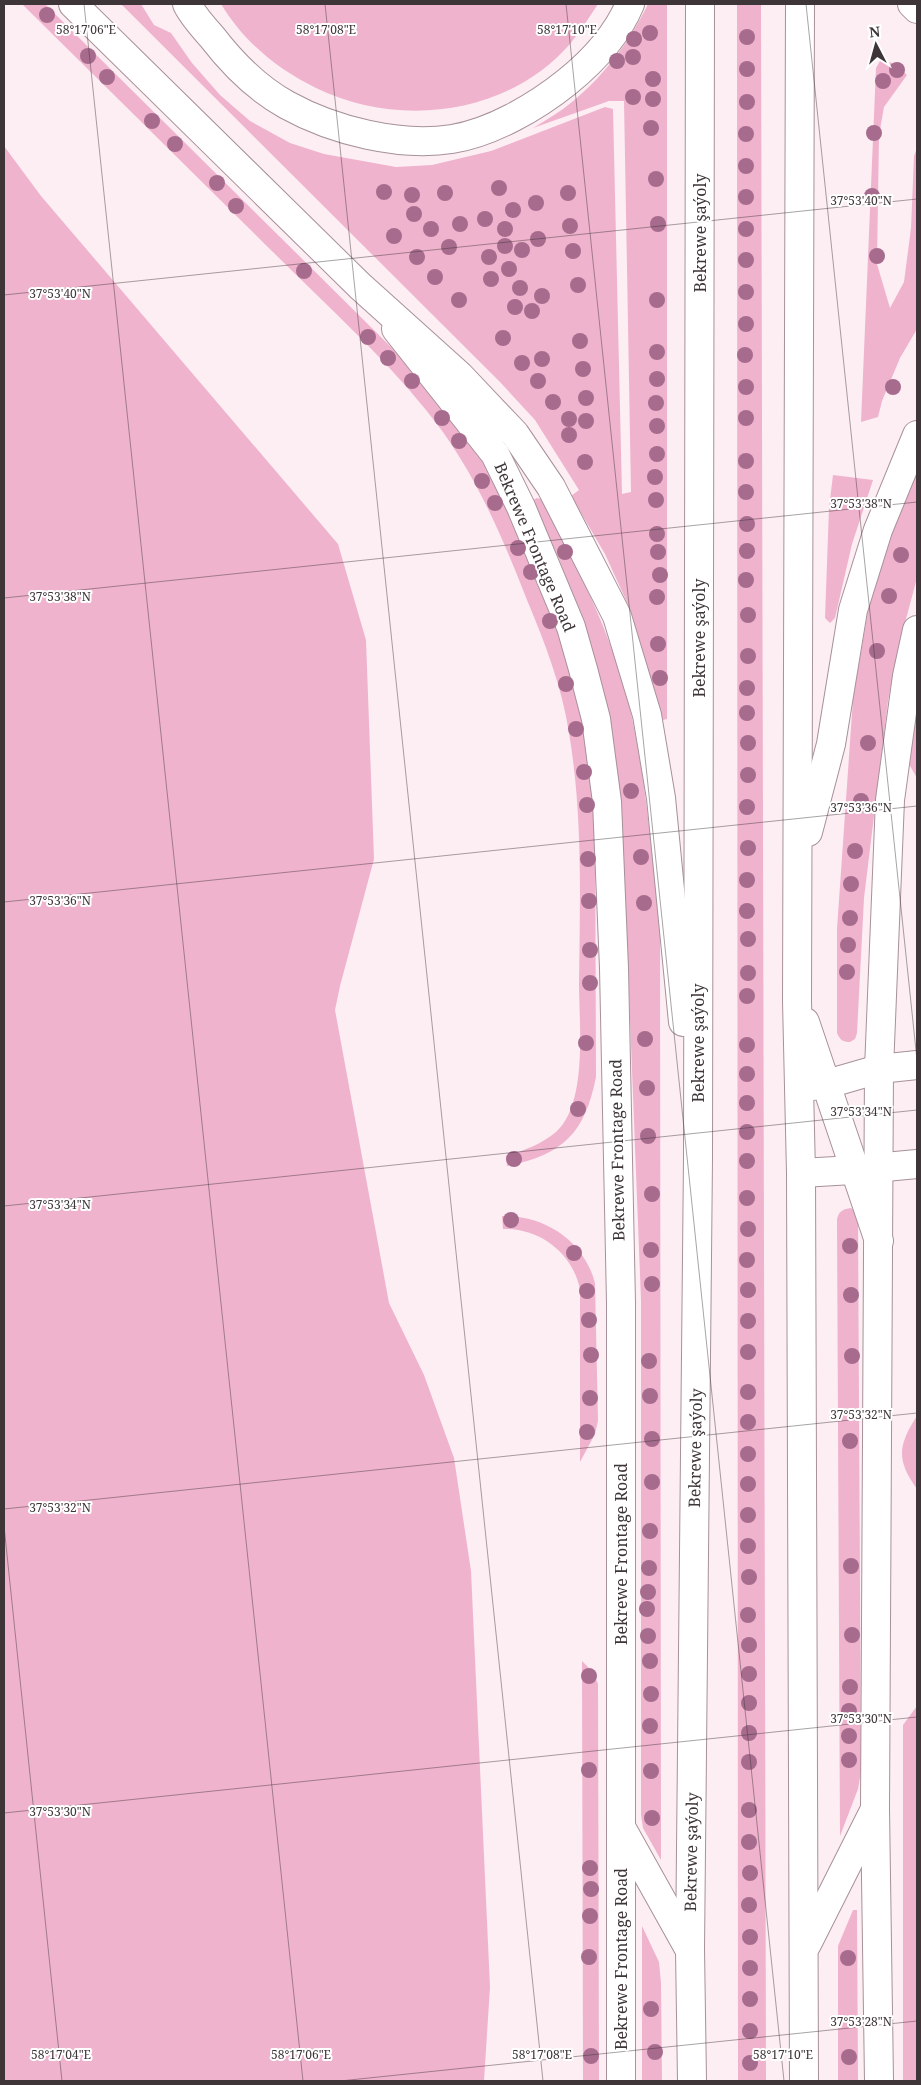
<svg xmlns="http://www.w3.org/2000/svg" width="921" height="2085" viewBox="0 0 921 2085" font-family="'Noto Serif',serif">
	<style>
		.green { fill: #f0b3cd }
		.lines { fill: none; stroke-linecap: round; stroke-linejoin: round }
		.minor-casing { stroke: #a7919a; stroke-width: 30 }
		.major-casing { stroke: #a7919a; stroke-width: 30 }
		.minor { stroke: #fff; stroke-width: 28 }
		.major { stroke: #fff; stroke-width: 28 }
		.tree { fill: #a66b8d }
		.ticks { fill: none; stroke: #3e3538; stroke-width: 1; stroke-opacity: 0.45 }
		.labels { text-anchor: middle; stroke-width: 4; stroke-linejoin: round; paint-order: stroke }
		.street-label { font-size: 16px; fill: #3e3538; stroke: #fff }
		.ticks-label { font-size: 12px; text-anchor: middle; fill: #3e3538; stroke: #fff; stroke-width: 4; stroke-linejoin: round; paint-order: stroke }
	</style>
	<rect width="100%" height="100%" fill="#fceef3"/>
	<g class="green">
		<path d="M22 4H45L393 349 438 398 483 459 511 512 560 629 584 722 595 801 596 1077C585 1133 563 1155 507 1166L506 1156C523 1151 542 1144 556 1132 588 1103 579 1024 579 984 580 900 583 816 569 733 562 687 545 643 527 600 501 533 472 466 426 410 381 354 326 305 275 254 191 171 106 87 22 4Z"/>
		<path d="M121 4H141L154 25 171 33 192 63 220 95 250 121 290 143 324 154 396 167 432 165 491 151 605 107 613 109 622 494 631 492 624 101H609L533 128C546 120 560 112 572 102 604 76 630 41 648 4H667V719L663 720 630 609 605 554 571 496 579 490 535 420 500 382Z"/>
		<path d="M221 4H598C589 18 580 31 570 44 507 116 398 128 316 88 277 69 244 42 221 4Z"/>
		<polygon points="737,4 761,4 766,2081 738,2081"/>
		<polygon points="880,61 893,63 907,75 884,107 879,135 877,264 890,308 904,282 911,228 914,156 917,148 917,329 900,358 882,401 878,417 861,422 876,68"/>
		<polygon points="4,146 41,196 338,544 366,640 374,859 340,986 335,1010 389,1303 424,1375 454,1458 471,1571 490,1987 484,2081 4,2081"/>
		<path d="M917 466V578L899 645 888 701 864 898 857 1033 855 1039 850 1042C843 1042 840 1040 837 1033V929L853 699 870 599 889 533Z"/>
		<polygon points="833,475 873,480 852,544 835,618 830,623 825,618 829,508"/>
		<path d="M537 498 541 499C579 569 615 640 632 718 647 787 652 858 660 928L661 1860 643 1828 641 1815V1300L628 968 618 799 583 625 559 559 533 503V500Z"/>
		<polygon points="917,680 917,778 906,759"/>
		<path d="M851 1208 856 1212 858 1219 861 1772 858 1789 840 1836 837 1219C839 1211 843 1209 851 1208Z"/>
		<path d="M502 1216C545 1215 584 1241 595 1283L598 1421 595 1434 580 1462V1289C572 1252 539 1228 503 1229Z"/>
		<path d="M917 1416V1489C896 1460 898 1445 917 1416Z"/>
		<polygon points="582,1661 593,1672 598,1684 599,2081 583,2081"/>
		<polygon points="917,1706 917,2081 903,2081 903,1725"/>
		<polygon points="853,1910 857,1910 858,2081 838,2081 838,1946"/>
		<polygon points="642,1926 659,1962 661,1983 662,2081 642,2081"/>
	</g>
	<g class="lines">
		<defs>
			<g id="minor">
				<polyline points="396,329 495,454 521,507 571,627 583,669 596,719 607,802 614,968 621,1303 621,2081"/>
				<polyline points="804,1087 827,1084 879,1069 917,1065"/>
				<polyline points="801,1173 853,1170 917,1164"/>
				<polyline points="879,2081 875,1809 879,1069 890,800 907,676 917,630"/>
			</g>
			<g id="major">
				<polyline points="73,4 360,286 460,376 515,434 551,487 617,616 647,715 661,798 683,1022"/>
				<path d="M187 4C193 16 203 27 212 37 232 63 258 89 287 105 334 131 400 147 452 139 491 133 536 107 567 82 593 61 617 35 630 4"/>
				<polyline points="800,4 797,1001 801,1173 804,2081"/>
				<polyline points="912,4 917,9"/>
				<polyline points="808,832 831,744 853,610 878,530 917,435"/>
				<polyline points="805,1022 879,1241"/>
				<polyline points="621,1827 688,1947"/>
				<polyline points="807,1944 875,1809"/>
				<polyline points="692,2081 690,1949 698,1158 700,4"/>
			</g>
		</defs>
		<use href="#minor" class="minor-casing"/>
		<use href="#major" class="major-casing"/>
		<use href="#minor" class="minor"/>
		<use href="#major" class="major"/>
	</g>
	<g class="tree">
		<circle cx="47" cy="15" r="8"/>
		<circle cx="650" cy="33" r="8"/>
		<circle cx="747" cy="37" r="8"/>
		<circle cx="634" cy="39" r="8"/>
		<circle cx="88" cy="56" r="8"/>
		<circle cx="633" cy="57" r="8"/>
		<circle cx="617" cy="61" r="8"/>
		<circle cx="747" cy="69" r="8"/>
		<circle cx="897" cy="70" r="8"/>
		<circle cx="107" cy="77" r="8"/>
		<circle cx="653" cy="79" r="8"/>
		<circle cx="883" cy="81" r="8"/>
		<circle cx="633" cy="97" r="8"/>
		<circle cx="653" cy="99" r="8"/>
		<circle cx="747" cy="102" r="8"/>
		<circle cx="152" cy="121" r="8"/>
		<circle cx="651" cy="128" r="8"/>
		<circle cx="874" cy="133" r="8"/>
		<circle cx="746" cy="134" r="8"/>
		<circle cx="175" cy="144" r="8"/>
		<circle cx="746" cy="166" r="8"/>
		<circle cx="656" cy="179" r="8"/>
		<circle cx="217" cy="183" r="8"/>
		<circle cx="499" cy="188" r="8"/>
		<circle cx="384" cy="192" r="8"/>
		<circle cx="445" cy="193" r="8"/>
		<circle cx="568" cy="193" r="8"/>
		<circle cx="412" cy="195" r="8"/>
		<circle cx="872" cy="196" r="8"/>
		<circle cx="746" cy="197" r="8"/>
		<circle cx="536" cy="203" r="8"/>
		<circle cx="236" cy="206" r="8"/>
		<circle cx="513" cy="210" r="8"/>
		<circle cx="414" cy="214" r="8"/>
		<circle cx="485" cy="219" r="8"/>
		<circle cx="460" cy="224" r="8"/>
		<circle cx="658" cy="224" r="8"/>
		<circle cx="570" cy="226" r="8"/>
		<circle cx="431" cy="229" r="8"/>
		<circle cx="505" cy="229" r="8"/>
		<circle cx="746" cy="229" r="8"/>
		<circle cx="394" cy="236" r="8"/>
		<circle cx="538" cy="239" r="8"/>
		<circle cx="505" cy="246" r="8"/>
		<circle cx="449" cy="247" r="8"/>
		<circle cx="522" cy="250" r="8"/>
		<circle cx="573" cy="251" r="8"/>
		<circle cx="877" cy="256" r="8"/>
		<circle cx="417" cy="257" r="8"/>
		<circle cx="489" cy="257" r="8"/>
		<circle cx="746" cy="260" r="8"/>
		<circle cx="509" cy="269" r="8"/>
		<circle cx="304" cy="271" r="8"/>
		<circle cx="435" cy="277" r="8"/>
		<circle cx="491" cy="279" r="8"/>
		<circle cx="578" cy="285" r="8"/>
		<circle cx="520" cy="288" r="8"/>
		<circle cx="746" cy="292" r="8"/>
		<circle cx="542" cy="296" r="8"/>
		<circle cx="459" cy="300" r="8"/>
		<circle cx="657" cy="300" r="8"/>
		<circle cx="515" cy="307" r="8"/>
		<circle cx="532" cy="311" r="8"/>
		<circle cx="746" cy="324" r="8"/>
		<circle cx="368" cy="337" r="8"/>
		<circle cx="503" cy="338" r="8"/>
		<circle cx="580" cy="341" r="8"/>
		<circle cx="657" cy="352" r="8"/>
		<circle cx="745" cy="355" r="8"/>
		<circle cx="388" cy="358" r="8"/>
		<circle cx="542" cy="359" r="8"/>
		<circle cx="522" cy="363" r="8"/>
		<circle cx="583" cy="369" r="8"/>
		<circle cx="657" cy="379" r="8"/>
		<circle cx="412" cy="381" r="8"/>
		<circle cx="538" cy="381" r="8"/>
		<circle cx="746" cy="387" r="8"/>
		<circle cx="893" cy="387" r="8"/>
		<circle cx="586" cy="398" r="8"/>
		<circle cx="553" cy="402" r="8"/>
		<circle cx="656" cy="403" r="8"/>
		<circle cx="442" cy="418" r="8"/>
		<circle cx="746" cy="418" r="8"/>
		<circle cx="569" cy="419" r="8"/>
		<circle cx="586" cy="421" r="8"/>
		<circle cx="657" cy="426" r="8"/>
		<circle cx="569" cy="435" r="8"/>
		<circle cx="459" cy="441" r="8"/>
		<circle cx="657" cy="454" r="8"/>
		<circle cx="746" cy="461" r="8"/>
		<circle cx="585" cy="462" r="8"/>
		<circle cx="655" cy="477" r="8"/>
		<circle cx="482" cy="481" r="8"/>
		<circle cx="746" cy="492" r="8"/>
		<circle cx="656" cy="500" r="8"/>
		<circle cx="495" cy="503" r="8"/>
		<circle cx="747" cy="524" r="8"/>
		<circle cx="657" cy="534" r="8"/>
		<circle cx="518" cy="548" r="8"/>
		<circle cx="747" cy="551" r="8"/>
		<circle cx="565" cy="552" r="8"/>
		<circle cx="658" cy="552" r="8"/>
		<circle cx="901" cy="555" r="8"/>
		<circle cx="531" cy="572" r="8"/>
		<circle cx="660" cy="575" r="8"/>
		<circle cx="746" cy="580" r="8"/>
		<circle cx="889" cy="596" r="8"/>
		<circle cx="657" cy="597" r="8"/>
		<circle cx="748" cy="615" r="8"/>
		<circle cx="550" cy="621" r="8"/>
		<circle cx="658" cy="644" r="8"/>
		<circle cx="877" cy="651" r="8"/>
		<circle cx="748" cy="656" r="8"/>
		<circle cx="660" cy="678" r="8"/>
		<circle cx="566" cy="684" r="8"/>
		<circle cx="747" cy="688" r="8"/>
		<circle cx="747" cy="713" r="8"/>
		<circle cx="576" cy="729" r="8"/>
		<circle cx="748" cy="743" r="8"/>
		<circle cx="868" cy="743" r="8"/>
		<circle cx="584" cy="772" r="8"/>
		<circle cx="748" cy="775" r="8"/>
		<circle cx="631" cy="791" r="8"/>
		<circle cx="861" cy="801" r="8"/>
		<circle cx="587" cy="805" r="8"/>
		<circle cx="747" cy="807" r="8"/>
		<circle cx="748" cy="848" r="8"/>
		<circle cx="855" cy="851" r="8"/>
		<circle cx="641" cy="857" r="8"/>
		<circle cx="588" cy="859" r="8"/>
		<circle cx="747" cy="880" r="8"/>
		<circle cx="851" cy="884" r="8"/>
		<circle cx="589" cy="901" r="8"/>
		<circle cx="644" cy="903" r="8"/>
		<circle cx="747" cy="911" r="8"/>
		<circle cx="850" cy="918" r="8"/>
		<circle cx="748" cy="939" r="8"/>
		<circle cx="848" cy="945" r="8"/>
		<circle cx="590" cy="950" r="8"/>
		<circle cx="847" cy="972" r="8"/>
		<circle cx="748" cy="973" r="8"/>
		<circle cx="590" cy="983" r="8"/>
		<circle cx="747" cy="996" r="8"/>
		<circle cx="645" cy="1039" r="8"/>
		<circle cx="586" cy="1043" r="8"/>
		<circle cx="747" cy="1045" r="8"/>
		<circle cx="747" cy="1074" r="8"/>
		<circle cx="647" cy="1088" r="8"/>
		<circle cx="747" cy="1103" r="8"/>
		<circle cx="578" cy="1109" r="8"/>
		<circle cx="747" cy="1132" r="8"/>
		<circle cx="648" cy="1136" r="8"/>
		<circle cx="514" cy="1159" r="8"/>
		<circle cx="747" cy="1161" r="8"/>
		<circle cx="652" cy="1194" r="8"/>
		<circle cx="747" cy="1198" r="8"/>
		<circle cx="511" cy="1220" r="8"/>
		<circle cx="748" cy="1229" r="8"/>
		<circle cx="850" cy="1246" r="8"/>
		<circle cx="651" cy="1250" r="8"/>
		<circle cx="574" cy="1253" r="8"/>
		<circle cx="747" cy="1260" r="8"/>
		<circle cx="652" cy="1284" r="8"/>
		<circle cx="748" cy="1290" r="8"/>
		<circle cx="587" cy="1291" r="8"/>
		<circle cx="851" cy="1295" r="8"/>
		<circle cx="589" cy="1320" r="8"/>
		<circle cx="748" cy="1321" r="8"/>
		<circle cx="748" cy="1352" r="8"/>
		<circle cx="591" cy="1355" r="8"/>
		<circle cx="852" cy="1356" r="8"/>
		<circle cx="649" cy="1361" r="8"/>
		<circle cx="748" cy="1392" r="8"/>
		<circle cx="650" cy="1396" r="8"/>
		<circle cx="590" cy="1398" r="8"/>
		<circle cx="748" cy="1422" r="8"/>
		<circle cx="587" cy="1432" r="8"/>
		<circle cx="652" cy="1439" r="8"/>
		<circle cx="850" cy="1441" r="8"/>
		<circle cx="748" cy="1454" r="8"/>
		<circle cx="652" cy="1482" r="8"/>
		<circle cx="748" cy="1484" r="8"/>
		<circle cx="748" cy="1515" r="8"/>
		<circle cx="650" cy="1531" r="8"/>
		<circle cx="748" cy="1546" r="8"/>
		<circle cx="851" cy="1566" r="8"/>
		<circle cx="649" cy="1568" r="8"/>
		<circle cx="749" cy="1577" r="8"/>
		<circle cx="648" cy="1592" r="8"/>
		<circle cx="647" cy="1609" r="8"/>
		<circle cx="748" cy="1615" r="8"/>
		<circle cx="852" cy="1635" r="8"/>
		<circle cx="648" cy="1636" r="8"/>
		<circle cx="749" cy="1645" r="8"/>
		<circle cx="650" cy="1661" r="8"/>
		<circle cx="749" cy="1674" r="8"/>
		<circle cx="589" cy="1676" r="8"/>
		<circle cx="850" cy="1687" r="8"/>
		<circle cx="651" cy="1694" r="8"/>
		<circle cx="749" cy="1703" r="8"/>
		<circle cx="849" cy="1711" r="8"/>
		<circle cx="650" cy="1726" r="8"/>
		<circle cx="749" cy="1733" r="8"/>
		<circle cx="849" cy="1736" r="8"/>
		<circle cx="849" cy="1760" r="8"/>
		<circle cx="749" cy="1762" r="8"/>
		<circle cx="589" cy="1770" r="8"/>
		<circle cx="651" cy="1771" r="8"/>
		<circle cx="749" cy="1810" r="8"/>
		<circle cx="652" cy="1818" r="8"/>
		<circle cx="749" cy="1842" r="8"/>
		<circle cx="590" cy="1868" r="8"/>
		<circle cx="750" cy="1873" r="8"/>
		<circle cx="591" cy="1889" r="8"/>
		<circle cx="749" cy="1905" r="8"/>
		<circle cx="590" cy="1916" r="8"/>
		<circle cx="750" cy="1937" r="8"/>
		<circle cx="589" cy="1957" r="8"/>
		<circle cx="848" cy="1958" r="8"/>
		<circle cx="750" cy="1968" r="8"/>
		<circle cx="750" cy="1999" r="8"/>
		<circle cx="651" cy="2009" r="8"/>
		<circle cx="750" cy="2031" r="8"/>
		<circle cx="655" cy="2052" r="8"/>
		<circle cx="591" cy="2056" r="8"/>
		<circle cx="849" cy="2057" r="8"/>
		<circle cx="750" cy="2063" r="8"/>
	</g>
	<path class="ticks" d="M84 4 303 2081M325 4 543 2081M566 4 784 2081M806 4 917 1060M4 295 917 199M4 598 917 502M4 902 917 806M4 1206 917 1110M4 1509 917 1413M4 1526 62 2081M4 1813 917 1717M340 2081 917 2021"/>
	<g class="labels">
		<g class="street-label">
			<text transform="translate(700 233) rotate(-90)" y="6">Bekrewe şaýoly</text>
			<text transform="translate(535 547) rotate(67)" y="6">Bekrewe Frontage Road</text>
			<text transform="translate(699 638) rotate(-90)" y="6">Bekrewe şaýoly</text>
			<text transform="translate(698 1043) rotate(-90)" y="6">Bekrewe şaýoly</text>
			<text transform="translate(617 1150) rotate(-91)" y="6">Bekrewe Frontage Road</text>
			<text transform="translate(695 1448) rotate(-89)" y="6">Bekrewe şaýoly</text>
			<text transform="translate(621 1554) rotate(-90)" y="6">Bekrewe Frontage Road</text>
			<text transform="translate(691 1852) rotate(-89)" y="6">Bekrewe şaýoly</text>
			<text transform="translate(621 1959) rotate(-90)" y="6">Bekrewe Frontage Road</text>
		</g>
	</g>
	<g class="ticks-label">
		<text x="86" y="34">58°17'06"E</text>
		<text x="326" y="34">58°17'08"E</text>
		<text x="567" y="34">58°17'10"E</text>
		<text x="861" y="205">37°53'40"N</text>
		<text x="60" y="298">37°53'40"N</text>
		<text x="861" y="508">37°53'38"N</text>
		<text x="60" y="601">37°53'38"N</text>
		<text x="861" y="812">37°53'36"N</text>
		<text x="60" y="905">37°53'36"N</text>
		<text x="861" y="1116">37°53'34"N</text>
		<text x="60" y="1209">37°53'34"N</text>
		<text x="861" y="1419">37°53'32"N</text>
		<text x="60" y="1512">37°53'32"N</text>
		<text x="861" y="1723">37°53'30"N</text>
		<text x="60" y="1816">37°53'30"N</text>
		<text x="861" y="2026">37°53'28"N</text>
		<text x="61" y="2059">58°17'04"E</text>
		<text x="301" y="2059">58°17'06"E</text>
		<text x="542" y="2059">58°17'08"E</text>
		<text x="783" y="2059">58°17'10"E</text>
	</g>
	<rect width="921" height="2085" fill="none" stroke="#3e3538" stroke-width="10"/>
	<g transform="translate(876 45) rotate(354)" stroke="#ffffff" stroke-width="4" paint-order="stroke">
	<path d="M0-4L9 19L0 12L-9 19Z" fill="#3e3538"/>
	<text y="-8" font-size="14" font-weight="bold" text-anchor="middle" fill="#3e3538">N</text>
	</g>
</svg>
